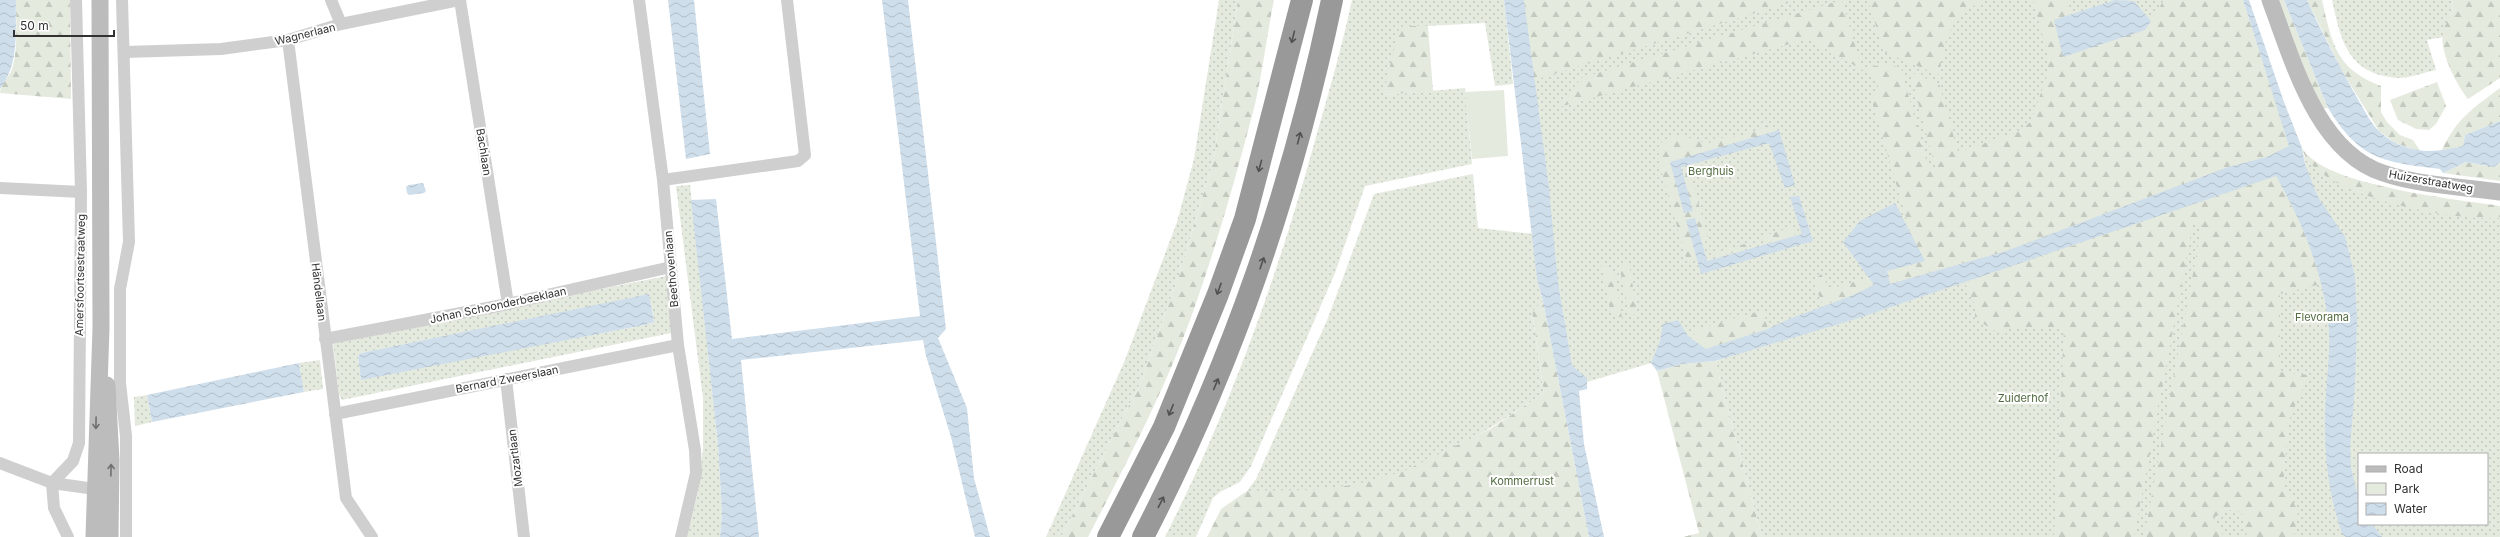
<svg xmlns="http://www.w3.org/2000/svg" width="2500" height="537" viewBox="0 0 2500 537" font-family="Inter,sans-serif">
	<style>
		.green { fill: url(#green-dots); fill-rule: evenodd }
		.forest { fill: url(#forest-firs) }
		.pitch { fill: #e4eade }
		.water { fill: url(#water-waves) }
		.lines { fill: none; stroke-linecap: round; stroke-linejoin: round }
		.street { stroke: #cfcfcf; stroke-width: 12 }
		.secondary { stroke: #bcbcbc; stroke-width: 17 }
		.highway { stroke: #999; stroke-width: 22 }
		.oneway { stroke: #515151 }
		.oneway2 { stroke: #707070 }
		.labels { text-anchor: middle; stroke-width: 4; stroke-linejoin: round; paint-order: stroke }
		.street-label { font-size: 11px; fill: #323232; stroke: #fff }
		.park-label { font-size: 11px; fill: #526c41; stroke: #fff }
	</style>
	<defs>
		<pattern id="green-dots" width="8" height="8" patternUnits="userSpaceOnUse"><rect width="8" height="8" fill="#e4eade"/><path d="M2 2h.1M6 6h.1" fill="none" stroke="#c4c9bf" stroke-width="1.8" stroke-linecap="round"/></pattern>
		<pattern id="forest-firs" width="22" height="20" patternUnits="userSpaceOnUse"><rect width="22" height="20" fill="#e4eade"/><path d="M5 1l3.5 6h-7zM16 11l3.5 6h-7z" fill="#c4c9bf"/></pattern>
		<pattern id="water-waves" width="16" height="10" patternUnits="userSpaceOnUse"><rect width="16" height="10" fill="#cfdeeb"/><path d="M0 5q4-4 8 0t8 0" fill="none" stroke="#b2bfca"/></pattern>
	</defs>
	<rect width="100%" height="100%" fill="#fff"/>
	<g class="green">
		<polygon points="1219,0 1238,0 1213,162 1179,275 1141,382 1061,537 1046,537 1125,360 1177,222 1194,159"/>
		<path d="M1352 0H1504L1513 84 1495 86 1485 23 1427 26 1384 95 1465 88 1472 164 1365 186 1335 273 1251 466 1240 482 1220 492 1213 498 1196 537H1165C1230 409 1278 275 1316 137 1329 92 1342 46 1352 0Z"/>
		<path d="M1515 0H2233L2307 167 2303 155 2321 171 2500 215V537H1762L1715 361 1726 358 1723 348 1651 363 1567 388ZM2359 454H2487V524H2359Z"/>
		<path d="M2332 0H2452C2456 15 2444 23 2443 37L2427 40 2436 70C2425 72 2411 78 2399 78 2348 75 2341 41 2332 0Z"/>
		<path d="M1473 174 1478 228 1533 234 1537 279 1543 301 1532 313 1544 393C1499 423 1454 452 1404 472 1356 491 1298 494 1247 491L1256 479 1328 318 1374 194Z"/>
		<polygon points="690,185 718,445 722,513 720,537 687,537 698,492 703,448 703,398 676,186"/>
		<path d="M666 276 670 281 676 332 342 400 339 394 333 343ZM649 295 654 322 644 325 361 379 358 356 361 353Z"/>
		<polygon points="320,360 323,389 304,392 299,363"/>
		<polygon points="147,395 152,422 135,426 134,397"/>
	</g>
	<g class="forest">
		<path d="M16 0H70L71 99 0 93C0 84 11 76 13 66 18 47 16 20 16 0Z"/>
		<path d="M1238 0H1274C1267 34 1263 70 1255 104 1237 174 1217 244 1193 312 1165 390 1126 464 1088 537H1061L1141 382 1179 275 1213 162Z"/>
		<polygon points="1524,0 1798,0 1534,80"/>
		<polygon points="1842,0 1862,69 1885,64 1901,68 1928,167 1936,170 1910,72 1939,84 1958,152 2021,131 2031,121 2047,76 2047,52 2033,0 2067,0 2072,14 2054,20 2145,30 2164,0 2243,0 2289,146 2267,157 2228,167 2006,251 1890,284 1887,271 1924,261 1910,231 1872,101 1880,80 1808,39 1559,107 1581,78"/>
		<path d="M1868 0H1983C1945 24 1947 34 1939 75L1884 52Z"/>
		<polygon points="2277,0 2284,0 2328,108 2322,109 2301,69"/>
		<path d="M2307 0H2322C2332 44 2336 69 2381 86V112L2387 122 2400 135 2413 140 2421 152 2395 143 2379 131 2342 71Z"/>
		<path d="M2452 0H2500V78L2468 99C2456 84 2439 51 2443 32 2446 20 2456 14 2452 0Z"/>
		<polygon points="1403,26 1428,26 1433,91 1383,95 1399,29"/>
		<polygon points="2437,82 2446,106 2436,124 2429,130 2416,129 2398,120 2390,100"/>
		<path d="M2500 88V121L2465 135 2463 146 2441 152C2456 119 2472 109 2500 88Z"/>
		<polygon points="1772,124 1773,132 1670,162 1693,211 1683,176 1690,172 1709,242 1701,240 1695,218 1686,220 1696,256 1687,261 1659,163 1662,141 1679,135 1710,144 1711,139 1743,136"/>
		<path d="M2302 148C2325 187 2457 199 2500 206V218C2458 222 2313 196 2302 148Z"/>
		<polygon points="2466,162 2494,167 2500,162 2500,181 2443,173"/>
		<polygon points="2276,176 2308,238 2321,284 2280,294 2280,372 2309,375 2289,420 2283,484 2298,511 2294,537 2247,537 2243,515 2233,509 2212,518 2215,525 2223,530 2222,537 2144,537 2202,225 2193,223 2134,537 2054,537 2064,329 2020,327 1997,332 1975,319 1975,305 1965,283"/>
		<polygon points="1793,227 1797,228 1793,237 1767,243 1763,236"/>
		<polygon points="1748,243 1751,244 1748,248 1718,257 1714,253"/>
		<polygon points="1618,262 1629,264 1638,317 1629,311"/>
		<polygon points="1601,263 1613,269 1623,323 1611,313"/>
		<polygon points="1821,274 1830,289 1870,277 1874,285 1851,296 1823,305 1813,282"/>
		<polygon points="1543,301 1589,537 1207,537 1221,509 1247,491 1311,490 1353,485 1402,472 1490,429 1544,393 1532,312"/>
		<polygon points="1763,310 1768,329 1706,349 1691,331"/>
		<polygon points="1715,361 1762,537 1683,537 1699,533 1657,371 1682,364"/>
	</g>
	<polygon class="pitch" points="1504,90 1508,156 1472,159 1465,92"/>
	<g class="water">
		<path d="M0 0H16C15 32 20 63 0 89Z"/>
		<polygon points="668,0 694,0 710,154 686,159"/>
		<polygon points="882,0 908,0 946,329 938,338 967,408 974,478 990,537 975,537 951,437 926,356 923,340 741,360 759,537 720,537 722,513 718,445 691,200 716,199 732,339 920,316"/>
		<polygon points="1504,0 1524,0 1549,188 1558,283 1572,366 1587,378 1587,389 1579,391 1584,444 1604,537 1589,537 1543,301 1537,279"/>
		<polygon points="2115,0 2134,1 2151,21 2145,30 2063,57 2054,20"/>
		<path d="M2243 0H2249L2284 102 2302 148 2305 164 2318 197 2345 237 2355 276 2357 321 2355 388 2350 447 2351 468 2359 500V524H2372L2382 537H2346L2342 534C2330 498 2325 464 2325 427 2324 392 2332 355 2328 320 2321 267 2302 222 2276 176L1859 318 1715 361 1682 364 1657 371 1651 363 1660 341 1663 324 1678 320 1688 336 1706 349 1768 329 1789 319 1851 296 1874 285 1843 242 1860 221 1895 203 1925 261 1887 271 1890 284 2006 251 2228 167 2267 157 2289 146Z"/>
		<path d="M2284 0H2307C2323 35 2340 68 2359 101 2365 111 2371 124 2380 132 2404 154 2433 154 2463 146L2465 135 2500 121V162L2494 167 2466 162 2443 173 2440 169C2383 162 2360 160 2328 108Z"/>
		<polygon points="1779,130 1795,185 1785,188 1769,143 1681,167 1693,211 1684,213 1670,162"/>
		<polygon points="423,183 426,191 424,193 409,195 407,193 406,187 409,185"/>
		<polygon points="1799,196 1813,241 1701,274 1686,220 1695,218 1707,261 1802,234 1790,197"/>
		<polygon points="649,294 654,322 644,325 361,380 358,356 361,353"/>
		<polygon points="299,363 304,392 152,422 147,395"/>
	</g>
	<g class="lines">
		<g class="street">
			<polyline points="122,0 129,242 120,289 120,383 126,436 126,537"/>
			<polyline points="331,0 341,24"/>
			<polyline points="460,0 508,304"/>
			<polyline points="639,0 663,180 678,345 695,450 696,473 681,537"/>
			<polyline points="288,40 346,498 372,537"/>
			<polyline points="125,52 221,49 288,40 341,24 459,0"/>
			<polyline points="663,180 798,161 805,155 787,0"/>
			<polyline points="0,188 81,192"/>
			<polyline points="325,339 508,304 671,267"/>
			<polyline points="506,379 524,537"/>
			<polyline points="335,414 678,345"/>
			<polyline points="0,463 52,483 95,489"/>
			<polyline points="68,537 54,508 52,483 73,461 79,443 81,192 76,0"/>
		</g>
		<g class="secondary">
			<path d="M2270 0C2292 58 2316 151 2383 173 2418 185 2463 187 2500 192"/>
			<polyline points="107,385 111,460 110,537"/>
			<polyline points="94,537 101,328 100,0"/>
		</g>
		<g class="highway">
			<polyline points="1108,537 1164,427 1218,294 1245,219 1302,0"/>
			<path d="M1143 537C1232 365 1292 190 1332 0"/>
		</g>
	</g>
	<defs><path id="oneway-shaft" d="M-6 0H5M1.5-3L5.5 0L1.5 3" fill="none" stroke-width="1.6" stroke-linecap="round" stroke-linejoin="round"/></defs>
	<g class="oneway">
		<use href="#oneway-shaft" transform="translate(1293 37) rotate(104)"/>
		<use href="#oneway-shaft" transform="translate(1299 138) rotate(-76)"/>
		<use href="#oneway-shaft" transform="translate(1260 166) rotate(105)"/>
		<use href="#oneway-shaft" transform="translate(1262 263) rotate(-71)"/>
		<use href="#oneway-shaft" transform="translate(1219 289) rotate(110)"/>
		<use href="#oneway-shaft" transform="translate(1216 384) rotate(-67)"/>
		<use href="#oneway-shaft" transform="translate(1171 410) rotate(112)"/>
		<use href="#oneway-shaft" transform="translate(1161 502) rotate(-63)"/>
	</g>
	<g class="oneway2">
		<use href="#oneway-shaft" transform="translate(96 423) rotate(91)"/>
		<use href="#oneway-shaft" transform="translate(111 470) rotate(-89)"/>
	</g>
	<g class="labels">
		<g class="street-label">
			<text transform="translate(305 34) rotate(-14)" y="4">Wagnerlaan</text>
			<text transform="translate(484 152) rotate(81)" y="4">Bachlaan</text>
			<text transform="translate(2431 181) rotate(10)" y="4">Huizerstraatweg</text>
			<text transform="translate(671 269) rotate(-95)" y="4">Beethovenlaan</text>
			<text transform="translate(80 275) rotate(-89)" y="4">Amersfoortsestraatweg</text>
			<text transform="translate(319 292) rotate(83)" y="4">Händellaan</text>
			<text transform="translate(498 305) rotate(-12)" y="4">Johan Schoonderbeeklaan</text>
			<text transform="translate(507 379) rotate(-11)" y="4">Bernard Zweerslaan</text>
			<text transform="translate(515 458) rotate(-97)" y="4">Mozartlaan</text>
		</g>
		<g class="park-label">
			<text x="1711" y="175">Berghuis</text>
			<text x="2322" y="321">Flevorama</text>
			<text x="2023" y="402">Zuiderhof</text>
			<text x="1522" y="485">Kommerrust</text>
		</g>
	</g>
	<rect x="2358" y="453" width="130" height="72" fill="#ffffff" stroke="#adadad"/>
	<rect x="2366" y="466" width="20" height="6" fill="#bcbcbc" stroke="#adadad"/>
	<text x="2394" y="473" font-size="12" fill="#323232">Road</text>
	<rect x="2366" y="483" width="20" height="12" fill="#e4eade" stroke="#adadad"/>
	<text x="2394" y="493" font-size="12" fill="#323232">Park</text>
	<rect x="2366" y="503" width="20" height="12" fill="url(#water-waves)" stroke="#adadad"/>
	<text x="2394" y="513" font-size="12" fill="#323232">Water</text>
	<path d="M14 30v6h100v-6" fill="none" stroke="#323232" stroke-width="2"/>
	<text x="20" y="30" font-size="12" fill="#323232" stroke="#ffffff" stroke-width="3" paint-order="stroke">50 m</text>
</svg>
